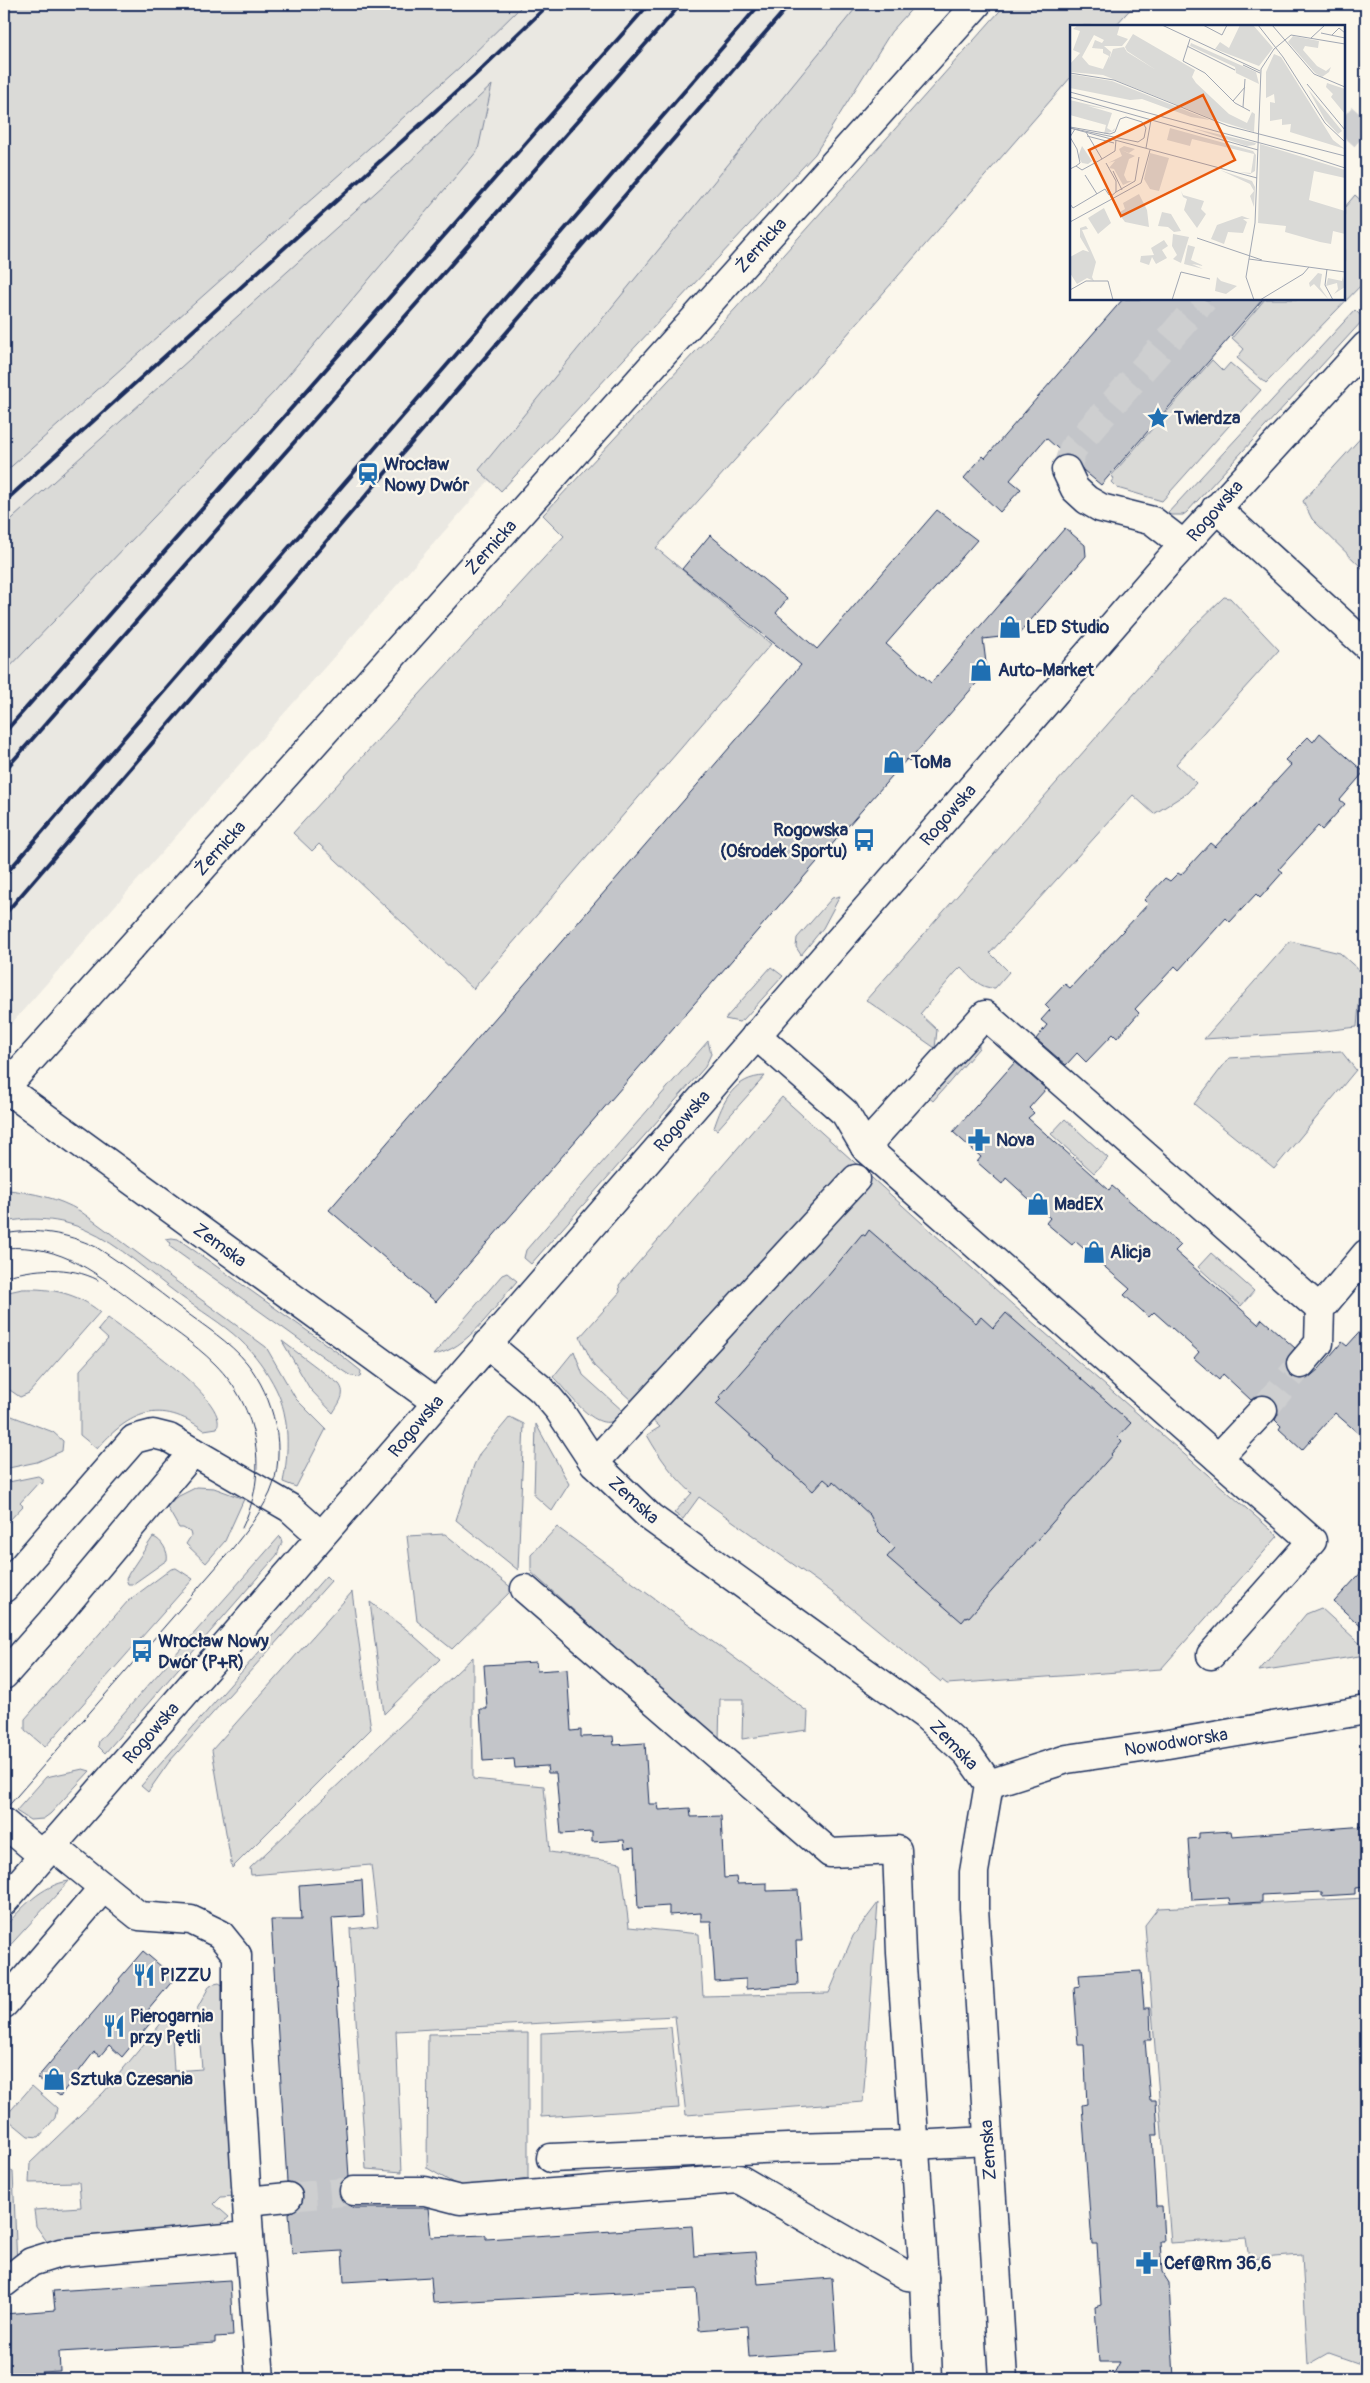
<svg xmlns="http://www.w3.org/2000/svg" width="1370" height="2383" viewBox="0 0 1370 2383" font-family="Pangolin,sans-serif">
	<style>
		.built { fill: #eae8e2 }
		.green { fill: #dadad7; stroke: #7a849a }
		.building { fill: #c3c5c9; stroke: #1b2f5e }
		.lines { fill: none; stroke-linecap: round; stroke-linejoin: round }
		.minor-tunnel { stroke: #cecfd0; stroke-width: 28; stroke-dasharray: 28 14; stroke-linecap: butt }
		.minor-casing { stroke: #1b2f5e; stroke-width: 31 }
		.minor { stroke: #fbf7ec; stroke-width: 28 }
		.tram { stroke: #1b2f5e; stroke-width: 1 }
		.rail { stroke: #1b2f5e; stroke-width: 4 }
		.labels { text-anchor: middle; stroke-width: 4.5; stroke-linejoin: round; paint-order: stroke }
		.street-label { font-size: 18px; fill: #1b2f5e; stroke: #fbf7ec }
		.poi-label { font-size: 18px; font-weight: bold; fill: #1b2f5e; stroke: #fbf7ec; text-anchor: start }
		.inset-road { fill: none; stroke: #a1a7b3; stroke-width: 1 }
		.view { fill: #e8590c; fill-opacity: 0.15; stroke: #e8590c; stroke-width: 2.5 }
		.inset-edge { fill: none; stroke: #1b2f5e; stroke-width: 2.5 }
	</style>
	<rect width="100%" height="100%" fill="#fbf7ec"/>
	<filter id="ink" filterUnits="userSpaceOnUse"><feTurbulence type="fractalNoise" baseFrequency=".02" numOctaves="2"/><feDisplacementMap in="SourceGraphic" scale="10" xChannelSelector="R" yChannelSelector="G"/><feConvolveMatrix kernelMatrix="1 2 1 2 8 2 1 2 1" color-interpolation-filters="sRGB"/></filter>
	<g filter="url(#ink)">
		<polygon class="built" points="524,4 908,4 4,1032 4,473 460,67"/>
		<g class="green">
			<polygon points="4,4 524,4 460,67 4,473"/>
			<polygon points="859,4 916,4 891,32 815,154 501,491 479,470"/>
			<polygon points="1006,4 1135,4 1115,26 1071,26 1071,77 845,337 656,548 771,644 473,989 319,844 312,851 293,833 564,536 543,515 736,308"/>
			<polygon points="492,85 478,150 275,391 4,673 4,526 405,166"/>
			<polygon points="1355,195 1366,205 1366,280 1266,383 1237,358 1244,349 1232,338 1265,299 1344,299 1344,208"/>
			<polygon points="1355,310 1364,319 1187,512 1183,515 1166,515"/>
			<polygon points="1212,360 1223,371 1230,363 1261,390 1162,501 1117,488 1111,482 1114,478 1111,476"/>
			<polygon points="1366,432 1366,572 1312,519 1303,501"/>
			<path d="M1224 597 1230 598 1279 650 1176 764 1196 783 1187 793 1154 814 1133 795 990 953 1009 972 995 988C980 989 971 977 961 967L955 973 920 1014 937 1030 935 1048 866 1000 1192 628Z"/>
			<polygon points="840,896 823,928 801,955 796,947 797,938 832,898"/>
			<polygon points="1290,941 1340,953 1362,973 1357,1027 1316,1032 1204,1039"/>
			<polygon points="771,967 783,976 743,1020 739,1022 725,1019"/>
			<polygon points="979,1038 979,1048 933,1101 926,1095"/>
			<polygon points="708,1041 711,1054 705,1067 531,1264 524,1258 526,1250"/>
			<polygon points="1341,1051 1356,1070 1274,1169 1194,1104 1229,1058"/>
			<path d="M765 1076 717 1130 714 1128C723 1101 734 1077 765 1076Z"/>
			<path d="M782 1097 1013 1305 1278 1536 1161 1669 947 1684 942 1680 941 1682 832 1592 699 1497 683 1519 674 1513 692 1493C673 1476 660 1458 647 1435L660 1427 594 1366 580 1337 620 1292 619 1285Z"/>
			<polygon points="1065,1119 1108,1158 1094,1173 1051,1134"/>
			<path d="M9 1190C34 1193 58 1198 80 1211L266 1347 296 1399 326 1429 296 1487 283 1482C289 1453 290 1417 276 1389 267 1371 255 1354 240 1340 222 1323 199 1310 179 1295 149 1273 120 1245 86 1230 60 1218 31 1217 4 1222V1196Z"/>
			<polygon points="172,1238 178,1239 337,1352 361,1371 360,1377 351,1376 343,1371 169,1246 171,1243 165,1239"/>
			<polygon points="1211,1253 1254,1291 1241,1306 1198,1267"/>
			<path d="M507 1273 517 1281C495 1306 468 1350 433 1355L502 1275Z"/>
			<path d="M22 1289C51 1288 77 1293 100 1312L29 1393 20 1397 4 1386V1293Z"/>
			<path d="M108 1318C129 1334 230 1400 217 1428L204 1430C160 1398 129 1412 97 1449L80 1435V1370L108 1339 98 1330Z"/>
			<path d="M282 1341 339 1384C347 1394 339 1403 333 1413L310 1389Z"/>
			<path d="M574 1351 583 1375 624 1412C601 1444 570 1393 553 1377Z"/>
			<polygon points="4,1413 53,1432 63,1441 62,1451 37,1462 4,1469"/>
			<polygon points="510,1417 524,1424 518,1570 456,1520 474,1465 480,1453"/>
			<polygon points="536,1424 569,1484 552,1511 534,1495"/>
			<polygon points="38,1476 43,1479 43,1483 42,1484 39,1482 20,1503 23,1506 8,1522 4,1521 4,1483"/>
			<polygon points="197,1487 214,1488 244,1499 225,1541 206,1563 186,1544 191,1536 190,1532 183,1528 179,1528 167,1507 175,1498"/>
			<polygon points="557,1527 808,1712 807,1730 742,1739 743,1699 720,1699 719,1741 531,1572 531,1555"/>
			<polygon points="445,1534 513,1589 452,1649 417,1621 407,1536"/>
			<polygon points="280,1536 282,1542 277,1555 105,1753 98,1746 99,1741"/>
			<path d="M153 1537C161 1539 169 1552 167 1560L133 1584H128L126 1579 129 1573Z"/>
			<polygon points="176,1568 193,1579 45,1747 25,1730 25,1719 128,1601 171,1569"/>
			<polygon points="326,1576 331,1581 169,1762 148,1792 141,1786"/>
			<polygon points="352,1592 371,1729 232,1868 212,1750"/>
			<polygon points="370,1602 406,1629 440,1659 384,1714"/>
			<polygon points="1321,1608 1366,1649 1366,1655 1259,1671 1306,1614"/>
			<polygon points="473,1657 473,1779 544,1786 550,1852 621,1863 629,1927 699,1934 703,1996 829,1993 853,1936 878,1903 863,2102 686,2115 675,2016 396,2031 402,2172 366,2169 350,1929 378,1926 371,1865 251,1875 250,1868"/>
			<polygon points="83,1769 90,1771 50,1814 43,1819 30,1820 16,1811 46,1777"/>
			<path d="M69 1881 4 1952V1928C21 1908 42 1885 69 1881Z"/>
			<polygon points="1366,1898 1366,2366 1329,2353 1308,2365 1302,2255 1249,2259 1246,2238 1171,2243 1145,1925 1158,1908"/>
			<polygon points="219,1983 224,1986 235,2196 221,2197 214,2204 229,2217 212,2232 48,2243 36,2226 34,2210 81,2207 79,2182 29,2183 30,2163 104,2092 163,2021 171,2020 174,2071 202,2069 197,2009 210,1985"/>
			<polygon points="671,2027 679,2108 541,2117 541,2033"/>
			<polygon points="528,2033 528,2179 462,2188 427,2168 428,2034"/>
			<polygon points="32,2086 57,2108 55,2118 39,2137 28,2136 5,2117"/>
			<polygon points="4,2166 13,2172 17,2266 4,2272"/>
		</g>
		<g class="building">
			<polygon points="1123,299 1263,299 1101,485 1083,470 1075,457 1065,455 1046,438 1010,480 1021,489 1000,512 964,478 983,456 985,458"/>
			<polygon points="937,510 977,540 886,644 931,683 1065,528 1085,545 1086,556 1018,635 983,639 987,671 909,761 907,759 855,818 436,1302 329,1210 801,665 682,569 710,535 787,599 776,613 817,649"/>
			<polygon points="1320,733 1364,772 1340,800 1345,804 1322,830 1318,826 1279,869 1283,872 1260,898 1256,894 1230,922 1226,918 1179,970 1175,966 1135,1009 1139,1013 1117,1038 1113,1034 1086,1062 1077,1053 1066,1065 1036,1039 1047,1025 1041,1020 1050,1010 1045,1005 1065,984 1070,988 1148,904 1144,900 1165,878 1170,881 1178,873 1181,875 1210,843 1215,847 1291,765 1285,760 1308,737 1313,742"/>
			<polygon points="1015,1062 1046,1089 1029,1108 1034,1113 1028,1118 1109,1190 1112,1186 1181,1245 1175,1251 1258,1324 1262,1319 1295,1348 1286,1362 1286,1370 1291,1376 1299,1379 1307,1379 1319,1369 1342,1342 1347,1346 1366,1325 1366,1440 1335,1413 1302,1450 1279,1429 1281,1426 1275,1420 1278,1414 1278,1406 1273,1398 1266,1395 1259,1395 1251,1400 1223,1374 1219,1380 1194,1358 1199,1352 1154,1312 1149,1317 1124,1295 1130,1289 1075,1241 1072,1245 1046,1223 1050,1218 1006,1178 1002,1184 977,1162 981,1157 953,1132"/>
			<polygon points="869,1230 976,1323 981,1317 993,1328 1006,1313 1131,1423 1118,1437 1122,1441 1111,1454 1112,1455 969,1617 967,1616 962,1622 887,1557 895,1548 878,1531 870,1515 833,1481 831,1485 824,1479 813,1491 716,1404 721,1399 719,1397 787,1319 828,1275 862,1234 865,1236"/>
			<polygon points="1366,1567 1366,1631 1334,1602"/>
			<polygon points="536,1662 537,1671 567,1669 571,1731 581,1730 581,1737 613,1736 614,1745 645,1743 649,1804 658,1804 659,1810 690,1808 691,1817 721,1816 724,1878 736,1877 737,1884 767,1883 767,1891 798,1890 802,1941 796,1941 798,1985 746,1989 746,1979 715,1981 711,1921 701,1921 701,1913 669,1915 669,1906 638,1908 635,1847 625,1848 624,1840 592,1842 592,1832 561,1834 556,1773 548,1773 547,1766 515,1768 514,1759 483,1761 480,1709 487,1709 484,1665"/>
			<polygon points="1366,1826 1366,1887 1355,1888 1355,1894 1322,1896 1322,1892 1262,1895 1262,1902 1230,1904 1229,1898 1192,1900 1188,1839 1199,1838 1199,1833 1231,1831 1232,1836"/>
			<polygon points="362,1880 364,1916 332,1918 349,2177 341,2183 338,2191 340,2198 346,2204 354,2208 428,2208 431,2237 486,2235 486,2239 692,2226 694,2256 755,2252 758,2284 832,2278 837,2351 749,2357 747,2326 699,2330 696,2289 433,2303 431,2277 344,2282 342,2251 292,2254 289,2213 297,2209 302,2203 304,2196 300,2188 294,2183 287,2182 271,1920 301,1920 299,1885"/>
			<polygon points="143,1951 175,1978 138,2022 152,2021 122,2057 109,2045 100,2056 94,2052 60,2096 37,2078 120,1981 119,1979"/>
			<polygon points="1141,1971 1144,2008 1150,2008 1151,2040 1145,2040 1150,2100 1156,2100 1158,2135 1152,2135 1156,2206 1162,2206 1164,2241 1160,2241 1162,2272 1169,2283 1174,2379 1111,2379 1120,2362 1099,2362 1095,2307 1101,2305 1099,2275 1097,2244 1092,2244 1082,2105 1087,2104 1084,2045 1078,2045 1074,1987 1080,1986 1079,1975"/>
			<polygon points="230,2280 233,2336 215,2337 215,2343 59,2352 60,2371 42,2372 42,2378 4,2379 4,2314 55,2310 53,2291"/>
		</g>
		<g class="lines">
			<g class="minor-tunnel">
				<polyline points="1344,137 1366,112"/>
				<polyline points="1066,470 1073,449 1204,299"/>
				<polyline points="1263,1410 1301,1364"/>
				<polyline points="288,2197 354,2191"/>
			</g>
			<defs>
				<g id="minor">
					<polyline points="1066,470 1075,489 1087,500 1101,508 1153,521 1184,545"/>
					<polyline points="1216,508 1366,645"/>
					<polyline points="756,1035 845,1113 865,1147 1312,1541 1211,1655"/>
					<polyline points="5,1088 436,1402"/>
					<polyline points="4,1089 977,4"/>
					<polyline points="865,1147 985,1015 1320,1309"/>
					<polyline points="487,1344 542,1390 559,1410 594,1463 650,1517 926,1716 967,1753 989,1784 974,1872 974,1908 1003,2379"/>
					<polyline points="1301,1364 1319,1343 1320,1309 1366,1254"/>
					<polyline points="1218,1458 1263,1410"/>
					<polyline points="594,1463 856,1179"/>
					<polyline points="4,1588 134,1439 153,1434 169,1438 290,1508 320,1535"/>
					<polyline points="525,1589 830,1853 897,1850 901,1953 924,2278"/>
					<polyline points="4,1675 51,1622 193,1452"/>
					<polyline points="989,1784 1067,1759 1162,1745 1366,1710"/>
					<polyline points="4,1823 43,1856"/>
					<polyline points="4,1901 1168,562 1366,346"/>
					<polyline points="4,2004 103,1888"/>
					<polyline points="551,2158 788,2148 914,2145 987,2141"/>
					<polyline points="354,2191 425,2191 460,2200 739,2179 908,2276 924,2278 928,2379"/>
					<polyline points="247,2201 288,2197"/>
					<polyline points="249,2236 260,2379"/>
					<polyline points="4,2283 31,2262 60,2253 249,2236 237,2034 237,1955 220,1934 191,1920 139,1916 51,1845"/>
				</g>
			</defs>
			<use href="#minor" class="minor-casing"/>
			<use href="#minor" class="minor"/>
			<g class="tram">
				<path d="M4 1234C37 1228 66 1233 96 1247 126 1266 154 1288 183 1310 204 1326 230 1342 247 1363 274 1397 288 1451 270 1493 260 1514 246 1531 232 1549L4 1811"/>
				<path d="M4 1248C63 1243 98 1275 143 1308 167 1326 194 1343 215 1364 259 1408 269 1473 242 1528"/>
				<path d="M4 1277C34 1268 69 1265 98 1280"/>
			</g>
			<g class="rail">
				<polyline points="4,502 474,76 549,4"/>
				<polyline points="4,733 649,4"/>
				<polyline points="4,771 681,4"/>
				<polyline points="4,876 760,4"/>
				<polyline points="4,915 790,4"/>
			</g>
		</g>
	</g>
	<defs>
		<symbol id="sight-bare" viewBox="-9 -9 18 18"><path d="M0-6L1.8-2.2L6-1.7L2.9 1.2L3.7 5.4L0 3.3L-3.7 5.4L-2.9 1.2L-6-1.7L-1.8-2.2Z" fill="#1f6fb2" stroke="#fbf7ec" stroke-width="2.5" paint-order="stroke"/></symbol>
		<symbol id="station-bare" viewBox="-9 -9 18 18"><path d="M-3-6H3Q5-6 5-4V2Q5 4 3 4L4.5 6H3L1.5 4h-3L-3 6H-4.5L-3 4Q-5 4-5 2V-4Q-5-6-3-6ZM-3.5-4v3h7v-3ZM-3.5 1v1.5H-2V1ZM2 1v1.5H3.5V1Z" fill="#1f6fb2" stroke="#fbf7ec" stroke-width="2.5" paint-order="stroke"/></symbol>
		<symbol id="shop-bare" viewBox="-9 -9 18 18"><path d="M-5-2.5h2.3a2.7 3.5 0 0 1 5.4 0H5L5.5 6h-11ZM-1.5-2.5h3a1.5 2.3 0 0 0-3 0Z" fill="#1f6fb2" stroke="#fbf7ec" stroke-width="2.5" paint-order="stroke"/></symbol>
		<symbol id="bus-bare" viewBox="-9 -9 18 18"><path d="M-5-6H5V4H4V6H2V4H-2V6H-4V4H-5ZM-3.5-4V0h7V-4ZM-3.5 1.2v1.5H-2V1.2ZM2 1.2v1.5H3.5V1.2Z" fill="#1f6fb2" stroke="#fbf7ec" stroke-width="2.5" paint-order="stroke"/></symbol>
		<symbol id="pharmacy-bare" viewBox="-9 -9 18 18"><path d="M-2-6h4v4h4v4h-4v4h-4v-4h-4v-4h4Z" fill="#1f6fb2" stroke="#fbf7ec" stroke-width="2.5" paint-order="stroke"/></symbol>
		<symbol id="restaurant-bare" viewBox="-9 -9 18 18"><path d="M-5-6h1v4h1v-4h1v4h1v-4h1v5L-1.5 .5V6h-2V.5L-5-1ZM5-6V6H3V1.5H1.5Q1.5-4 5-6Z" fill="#1f6fb2" stroke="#fbf7ec" stroke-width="2.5" paint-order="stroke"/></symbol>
	</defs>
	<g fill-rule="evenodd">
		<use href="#sight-bare" x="1142" y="402" width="32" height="32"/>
		<use href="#station-bare" x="352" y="458" width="32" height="32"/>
		<use href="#shop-bare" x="994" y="611" width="32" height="32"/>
		<use href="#shop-bare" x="965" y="654" width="32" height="32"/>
		<use href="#shop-bare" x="878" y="746" width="32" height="32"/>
		<use href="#bus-bare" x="848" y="824" width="32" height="32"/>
		<use href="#pharmacy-bare" x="963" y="1124" width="32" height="32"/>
		<use href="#shop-bare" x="1022" y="1188" width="32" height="32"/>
		<use href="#shop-bare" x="1078" y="1236" width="32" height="32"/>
		<use href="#bus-bare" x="126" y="1635" width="32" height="32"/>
		<use href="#restaurant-bare" x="128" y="1959" width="32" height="32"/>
		<use href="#restaurant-bare" x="98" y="2010" width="32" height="32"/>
		<use href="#shop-bare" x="38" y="2063" width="32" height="32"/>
		<use href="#pharmacy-bare" x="1131" y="2247" width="32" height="32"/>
	</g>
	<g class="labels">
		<g class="street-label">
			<text transform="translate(761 245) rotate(-48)" y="6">Żernicka</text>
			<text transform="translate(1215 511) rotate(-49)" y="6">Rogowska</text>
			<text transform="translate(491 547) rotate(-48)" y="6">Żernicka</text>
			<text transform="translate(948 815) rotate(-49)" y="6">Rogowska</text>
			<text transform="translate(220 848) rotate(-48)" y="6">Żernicka</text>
			<text transform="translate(682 1121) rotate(-49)" y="6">Rogowska</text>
			<text transform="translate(220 1245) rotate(36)" y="6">Zemska</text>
			<text transform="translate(416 1426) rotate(-50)" y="6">Rogowska</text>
			<text transform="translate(634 1500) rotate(42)" y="6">Zemska</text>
			<text transform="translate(151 1733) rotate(-49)" y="6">Rogowska</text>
			<text transform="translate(1176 1742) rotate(-9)" y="6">Nowodworska</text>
			<text transform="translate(954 1745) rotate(46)" y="6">Zemska</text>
			<text transform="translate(988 2150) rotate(-94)" y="6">Zemska</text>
		</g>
		<g class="poi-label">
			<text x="1174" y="424">Twierdza</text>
			<text x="384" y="470">Wrocław<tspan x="384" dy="21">Nowy Dwór</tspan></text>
			<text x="1026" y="633">LED Studio</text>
			<text x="998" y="676">Auto-Market</text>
			<text x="911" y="768">ToMa</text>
			<text x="848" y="836" text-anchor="end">Rogowska<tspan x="848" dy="21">(Ośrodek Sportu)</tspan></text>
			<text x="996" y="1146">Nova</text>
			<text x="1054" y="1210">MadEX</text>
			<text x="1110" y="1258">Alicja</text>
			<text x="158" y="1647">Wrocław Nowy<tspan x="158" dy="21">Dwór (P+R)</tspan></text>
			<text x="160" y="1981">PIZZU</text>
			<text x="130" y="2022">Pierogarnia<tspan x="130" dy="21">przy Pętli</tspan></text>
			<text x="70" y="2085">Sztuka Czesania</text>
			<text x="1164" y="2269">Cef@Rm 36,6</text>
		</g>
	</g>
	<g transform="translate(1070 25)">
		<rect width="275" height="275" fill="#fbf7ec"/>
		<path d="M8 0H50L47 10 58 14 52 21H34L41 27 39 35 43 24 54 22 57 27 86 45 57 26 55 22 63 9 125 45 122 52 126 58 159 89 177 98 182 87 185 89 184 107 140 93 33 50 0 47V39L10 28 3 25 10 6 3 4ZM24 10 34 15 32 18 25 15 22 23 33 24V28L39 31 33 44 19 40 12 32ZM170 0H183L203 23 189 41 145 24 150 17 159 23ZM223 11 249 16 248 23 235 21 233 25 247 41 256 46 261 42 259 47 252 52 245 48 218 17ZM121 18 186 47 189 59 166 48 165 42 120 21ZM204 29 211 32 263 115 275 124 220 107 221 99 212 100V94L200 96V77L205 78 204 69 196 73V47ZM0 49 42 56 140 95 121 92 72 74 60 75 0 63ZM257 58 275 64V89L261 72 263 69 256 62ZM238 64 272 106 268 109 255 95ZM0 75 41 85 18 81 42 88 37 103 42 106 45 103 44 106 34 109 36 100 0 90ZM100 103 183 126 186 130 185 146 180 149 169 147 181 148 184 129 122 114 120 121 97 115ZM122 103 186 118 185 120 177 121ZM190 119 275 145V153L244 146 239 175 275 186V209L263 206 261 219 250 217 215 207 216 201 188 198ZM12 121 22 136 18 139 12 138 8 132ZM54 121 65 124 59 128 51 125 65 131 59 134 54 150 57 156H62L53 160 44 144 39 143 45 136 38 138 52 131 49 124ZM80 128 99 133 89 166 80 164 74 154ZM150 145 182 156 185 162 184 182 180 171 184 166 180 159ZM111 166 113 170 134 176 131 184 136 189 127 203 114 185 117 174 113 172ZM69 169 77 185 79 202 55 197 52 193 50 187 55 184 53 178ZM34 183 41 198 28 209 18 193ZM92 187 101 189 111 206 104 207 98 202 88 201ZM172 191 180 194H173L177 197 173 208 158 207 154 219 141 214 147 200ZM16 201 18 204 12 205 26 237 22 252 24 256 17 253 7 259 0 248V232L13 225 19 227 10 212V203ZM103 209 119 212 111 238 103 234 107 230 102 221ZM94 215 98 221 92 225 97 233 86 239 82 232 79 240 70 237 71 231 84 230 81 223ZM118 220 125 222 121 235 134 241 122 239 133 244 114 239ZM248 248 252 249 250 262 259 275 244 259 240 262 239 258ZM273 251 275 262 264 269 268 264 267 258 256 261 258 253 272 256ZM147 252 151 256 167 261 156 269 145 266Z" fill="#dadad7" fill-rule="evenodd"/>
		<path class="inset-road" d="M92 0 190 46M133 0 152 10 157 0M188 0 213 32 255 98 275 117M202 0 244 49 275 62M251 8 275 13M262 10 269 3 275 8M241 13 255 0M120 14 113 36 135 48 165 78 180 86M117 21 165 45M173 40 190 48M0 48 44 55 158 101 275 131M237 59 275 105M0 67 235 130 275 143M0 72 188 125M163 76 175 62M173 82 175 54M0 102 40 109 45 107 50 94 56 92 72 97 76 103 74 113 68 117 0 103M0 103 187 153M5 104 0 112 7 124 10 138 6 141M16 107 32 134 45 126 46 115M17 111 44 118M76 123 81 95M36 138 46 156V167L40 172M0 144 6 141 12 145 32 134M43 146 52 165M15 150 27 169M46 167 65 156 69 132M0 179 3 183 35 164 39 170M0 197 71 158 80 125M127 213 192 235M179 234 275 247M257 244 255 260 263 275M0 265 16 256H38L43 275M95 275H102L111 247 140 254M184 275 176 252 185 198 191 44 204 24 221 10 275 19M190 275 233 249 239 242"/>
		<path class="view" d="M133 70 165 135 51 191 19 125Z"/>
		<rect width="275" height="275" class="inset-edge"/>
	</g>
	<rect width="1370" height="2383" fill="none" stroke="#fbf7ec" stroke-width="20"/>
	<rect x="10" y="10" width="1350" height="2363" fill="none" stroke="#1b2f5e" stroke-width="2" filter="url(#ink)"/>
</svg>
